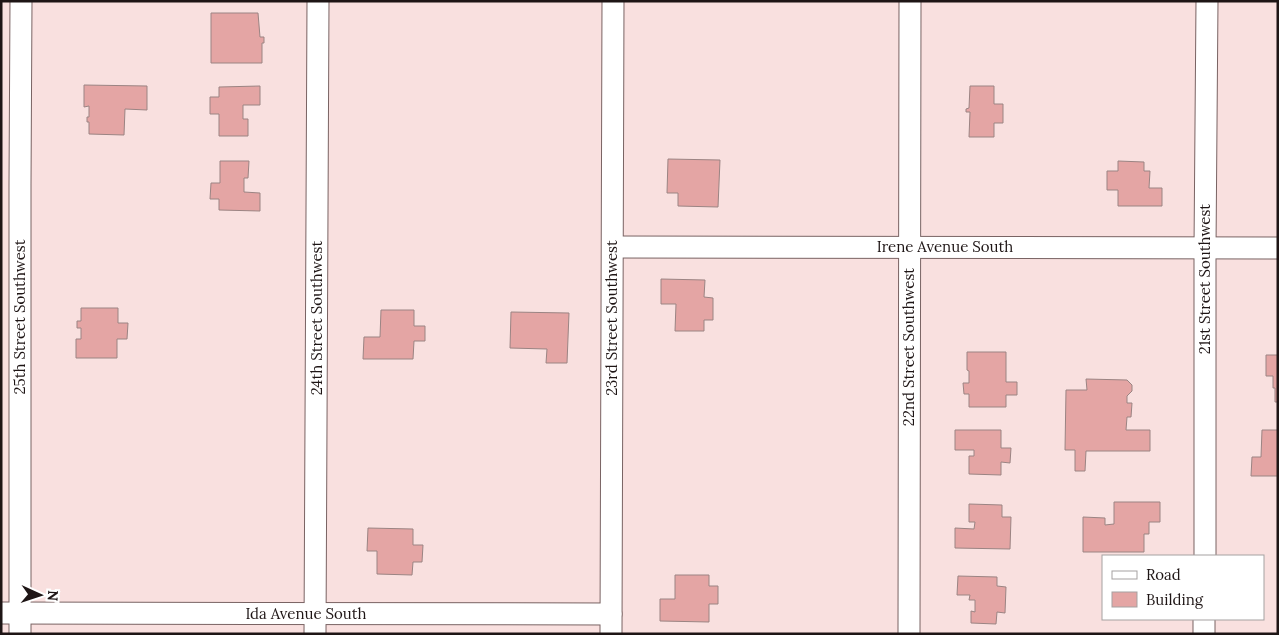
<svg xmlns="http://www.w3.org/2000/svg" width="1279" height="635" viewBox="0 0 1279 635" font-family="Lora,serif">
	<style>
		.building { fill: #e4a5a4; stroke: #9b8483 }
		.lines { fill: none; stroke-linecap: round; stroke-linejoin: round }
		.minor-casing { stroke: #796363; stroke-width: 23 }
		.minor { stroke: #fff; stroke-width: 21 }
		.labels { text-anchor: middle; stroke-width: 4; stroke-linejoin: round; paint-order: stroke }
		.street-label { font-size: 15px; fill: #1e1515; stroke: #fff }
	</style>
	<rect width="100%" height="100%" fill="#f9e0df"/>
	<g class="building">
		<polygon points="211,13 258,13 260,37 264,37 264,43 262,43 262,63 211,63"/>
		<polygon points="84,85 147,86 147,110 125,109 124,135 89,134 89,122 87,122 87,117 89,117 89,106 84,107"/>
		<polygon points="260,86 260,105 243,105 243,119 248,119 248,136 219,136 219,114 210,114 210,97 219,97 219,87"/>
		<polygon points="970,86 994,86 994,104 1003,104 1003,123 994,123 994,137 969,137 970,112 966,112 966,109 969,108"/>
		<polygon points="668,159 720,160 718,207 678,206 678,193 667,193"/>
		<polygon points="220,161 249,161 248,178 244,178 244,192 260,193 260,211 219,210 219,199 210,199 211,183 220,183"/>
		<polygon points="1118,161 1144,162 1144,171 1150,171 1149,188 1162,188 1162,206 1118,206 1118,190 1107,190 1107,171 1118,171"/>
		<polygon points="661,279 705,280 704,297 713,298 713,320 704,320 704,331 675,331 676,304 661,304"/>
		<polygon points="81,308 118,308 118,323 128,323 127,339 117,339 117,358 76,358 76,339 81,339 81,328 77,328 77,321 81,321"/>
		<polygon points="381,310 414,310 414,326 425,326 425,341 414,341 413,359 363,359 364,337 380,337"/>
		<polygon points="511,312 569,313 567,363 546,363 547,349 510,348"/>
		<polygon points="967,352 1006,352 1006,382 1017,382 1017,395 1006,395 1006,407 969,407 969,394 964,394 963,383 969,383 969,371 967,370"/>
		<polygon points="1266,355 1278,355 1278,402 1275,402 1275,388 1273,388 1273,376 1266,376"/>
		<polygon points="1086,379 1127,380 1132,385 1132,391 1127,396 1127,403 1132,403 1131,417 1127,417 1126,430 1150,430 1150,451 1086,451 1085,471 1075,471 1075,450 1065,450 1066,390 1087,390"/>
		<polygon points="955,430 1001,430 1001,448 1011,448 1010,463 1001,462 1001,475 969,474 969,456 974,456 974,450 955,450"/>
		<polygon points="1262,430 1278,430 1278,476 1251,476 1252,457 1261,457"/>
		<polygon points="1114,502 1160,502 1160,522 1149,522 1149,534 1144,534 1144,552 1083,552 1083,517 1105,518 1105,525 1114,524"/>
		<polygon points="969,504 1002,505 1002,517 1011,517 1010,549 955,548 955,528 974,529 975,522 969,522"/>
		<polygon points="368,528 413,529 413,545 423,545 422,562 413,562 412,575 377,574 377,551 367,551"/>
		<polygon points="675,575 709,575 709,586 718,586 718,604 709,604 709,622 660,621 660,599 675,599"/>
		<polygon points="958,576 997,577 997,586 1006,587 1005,613 997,612 996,624 971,623 971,611 975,612 975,600 969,600 970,595 957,595"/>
	</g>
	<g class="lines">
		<defs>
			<g id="minor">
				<polyline points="613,247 1278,248"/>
				<polyline points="1205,556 1205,248 1207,1"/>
				<polyline points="1,613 611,614"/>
				<polyline points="20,634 20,185 21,1"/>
				<polyline points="315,634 318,1"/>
				<polyline points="611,634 613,1"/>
				<polyline points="909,634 910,1"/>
				<polyline points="1204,634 1204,619"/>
			</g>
		</defs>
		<use href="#minor" class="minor-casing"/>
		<use href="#minor" class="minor"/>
	</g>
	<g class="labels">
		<g class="street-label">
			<text x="945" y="252">Irene Avenue South</text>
			<text transform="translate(1205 279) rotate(-90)" y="5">21st Street Southwest</text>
			<text transform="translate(20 317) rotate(-90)" y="5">25th Street Southwest</text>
			<text transform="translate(317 318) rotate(-90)" y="5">24th Street Southwest</text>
			<text transform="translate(612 318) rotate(-90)" y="5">23rd Street Southwest</text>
			<text transform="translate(909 347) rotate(-90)" y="5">22nd Street Southwest</text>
			<text x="306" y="619">Ida Avenue South</text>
		</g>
	</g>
	<rect width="1279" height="635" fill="none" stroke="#1e1515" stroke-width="5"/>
	<rect x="1102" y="555" width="162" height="65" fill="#ffffff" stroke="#a5a1a1"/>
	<rect x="1112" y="571" width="25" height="8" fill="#ffffff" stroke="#a5a1a1"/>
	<text x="1146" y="580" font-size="15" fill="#1e1515">Road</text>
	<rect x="1112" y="592" width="25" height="15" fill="#e4a5a4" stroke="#a5a1a1"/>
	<text x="1146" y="605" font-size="15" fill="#1e1515">Building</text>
	<g transform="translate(40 595) rotate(93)" stroke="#ffffff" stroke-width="4" paint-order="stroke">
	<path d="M0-4L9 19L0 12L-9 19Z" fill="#1e1515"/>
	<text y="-8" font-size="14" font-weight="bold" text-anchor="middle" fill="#1e1515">N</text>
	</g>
</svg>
